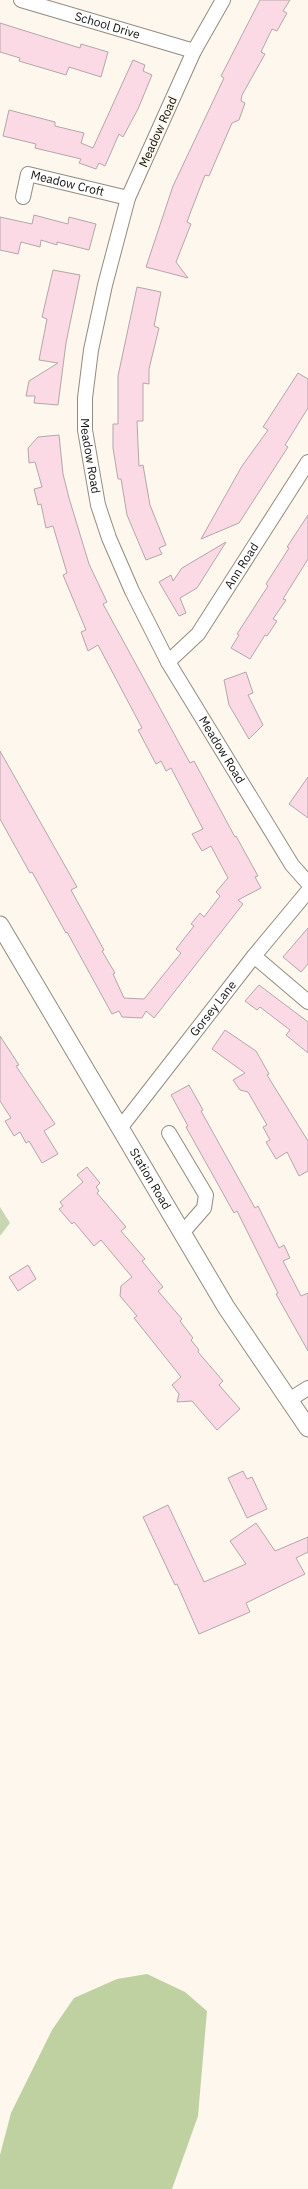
<svg xmlns="http://www.w3.org/2000/svg" width="308" height="2189" viewBox="0 0 308 2189" font-family="'IBM Plex Sans',sans-serif">
	<style>
		.green { fill: #c8d6b2 }
		.forest { fill: #bfd1a1 }
		.building { fill: #fbd9e5; stroke: #b3a7ab }
		.lines { fill: none; stroke-linecap: round; stroke-linejoin: round }
		.minor-casing { stroke: #928b82; stroke-width: 16 }
		.tertiary-casing { stroke: #928b82; stroke-width: 19 }
		.minor { stroke: #fff; stroke-width: 14 }
		.tertiary { stroke: #fff; stroke-width: 17 }
		.labels { text-anchor: middle; stroke-width: 4; stroke-linejoin: round; paint-order: stroke }
		.street-label { font-size: 12px; fill: #12100d; stroke: #fef7ed }
	</style>
	<rect width="100%" height="100%" fill="#fef7ed"/>
	<polygon class="green" points="0,1207 10,1223 0,1236"/>
	<polygon class="forest" points="147,1974 185,1992 207,2011 198,2116 172,2189 0,2189 0,2155 11,2113 52,2030 74,1998 117,1979"/>
	<g class="building">
		<polygon points="260,0 290,0 283,11 287,13 277,31 272,29 261,52 265,54 242,95 241,101 245,103 239,120 232,123 209,176 205,175 191,211 187,222 191,224 176,262 188,278 146,267 173,186 224,78 221,76"/>
		<polygon points="0,23 80,48 81,44 108,52 101,77 69,67 66,75 19,61 20,58 0,52"/>
		<polygon points="133,60 145,65 143,71 152,75 138,109 123,137 119,134 105,166 99,163 96,169 79,163 81,159 35,148 36,144 3,136 9,110 55,122 55,126 84,133 81,143 93,148"/>
		<polygon points="34,215 68,224 69,217 96,224 89,250 57,242 57,245 41,240 40,247 21,242 18,254 0,250 0,217 32,224"/>
		<polygon points="53,270 80,275 66,343 58,405 34,403 35,396 26,396 29,381 58,363 39,360 47,319 42,317"/>
		<polygon points="137,287 161,292 154,326 159,328 149,369 149,384 143,383 143,421 137,421 138,444 139,466 143,465 150,505 166,545 159,548 162,554 146,560 127,515 121,479 118,479 113,448 113,424 118,424 118,376"/>
		<polygon points="298,373 308,379 308,408 285,445 288,447 239,523 201,539 242,466 268,430 263,427"/>
		<polygon points="59,435 63,474 69,498 89,564 107,602 103,604 190,763 194,761 235,837 236,836 258,876 255,877 261,888 238,900 243,904 154,1018 146,1011 142,1018 122,1017 119,1011 112,1014 67,932 66,933 32,872 30,873 0,819 0,751 77,887 71,890 104,950 102,951 115,973 113,974 124,998 144,999 181,953 176,949 194,926 191,924 200,913 204,917 220,896 216,892 228,878 211,846 202,851 192,834 203,829 171,768 166,771 161,761 156,764 138,730 142,728 98,645 88,651 81,632 86,630 63,575 67,573 53,526 46,528 41,504 38,505 34,489 42,487 35,462 29,463 28,448 38,437"/>
		<polygon points="308,515 308,559 283,599 286,600 273,619 277,621 267,636 265,635 250,659 231,648 239,635 237,634 268,586 266,584 289,548 287,547"/>
		<polygon points="226,542 197,588 180,598 186,613 179,616 159,582 171,575 173,581 182,568"/>
		<polygon points="246,672 253,693 248,695 263,725 249,739 229,705 224,680"/>
		<polygon points="308,777 308,818 289,804"/>
		<polygon points="308,928 308,964 301,972 283,957"/>
		<polygon points="259,985 308,1022 308,1053 286,1035 290,1030 260,1007 257,1010 245,1001"/>
		<polygon points="225,1030 256,1051 269,1074 267,1075 308,1141 308,1171 299,1176 287,1152 276,1159 266,1142 270,1140 263,1127 267,1125 248,1092 240,1090 233,1080 245,1073 212,1049"/>
		<polygon points="0,1036 19,1065 16,1066 55,1124 44,1131 58,1154 42,1163 29,1141 26,1143 20,1132 14,1136 5,1121 11,1118 0,1101"/>
		<polygon points="189,1085 203,1110 201,1111 255,1208 258,1206 279,1248 284,1245 290,1258 283,1261 301,1296 308,1293 308,1351 276,1294 278,1293 237,1211 234,1213 186,1127 188,1126 171,1095"/>
		<polygon points="87,1167 100,1183 96,1187 99,1191 97,1193 126,1227 121,1231 145,1259 142,1261 163,1287 158,1291 182,1319 180,1321 193,1338 191,1340 199,1350 198,1352 223,1381 219,1385 240,1409 217,1430 192,1401 177,1402 179,1394 172,1385 181,1377 134,1318 137,1316 120,1296 121,1286 132,1277 101,1240 94,1246 74,1222 72,1224 59,1209 63,1206 60,1202 83,1182 77,1175"/>
		<polygon points="28,1265 36,1279 18,1291 9,1277"/>
		<polygon points="243,1471 247,1479 252,1477 267,1509 247,1518 228,1478"/>
		<polygon points="168,1505 204,1582 246,1564 230,1541 256,1523 275,1551 308,1537 308,1552 296,1558 305,1574 246,1603 250,1612 199,1634 177,1584 175,1585 143,1517"/>
	</g>
	<g class="lines">
		<defs>
			<g id="minor">
				<path id="s1" d="M21 0 194 51"/>
				<path id="s2" d="M223 0 194 51 128 198 105 285 91 350 85 398V430L98 505 109 538 132 591 168 662 292 865 308 883"/>
				<path id="s3" d="M23 197 28 174 128 198"/>
				<path id="s4" d="M168 662 198 634 308 462"/>
				<polyline points="254,956 308,1002"/>
				<path id="s5" d="M121 1127 254 956 308 891"/>
				<polyline points="169,1133 206,1195 204,1208 183,1232"/>
				<polyline points="289,1400 308,1388"/>
			</g>
			<g id="tertiary">
				<path id="s6" d="M0 925 226 1307 308 1428"/>
			</g>
		</defs>
		<use href="#minor" class="minor-casing"/>
		<use href="#tertiary" class="tertiary-casing"/>
		<use href="#minor" class="minor"/>
		<use href="#tertiary" class="tertiary"/>
	</g>
	<g class="labels">
		<g class="street-label">
			<text dy="4" stroke="none"><textPath href="#s1" startOffset="90">School Drive</textPath></text>
			<text transform="translate(158 132) rotate(-66)" y="4">Meadow Road</text>
			<text dy="4" stroke="none"><textPath href="#s3" startOffset="64">Meadow Croft</textPath></text>
			<text dy="4" stroke="none"><textPath href="#s2" startOffset="483">Meadow Road</textPath></text>
			<text dy="4" stroke="none"><textPath href="#s4" startOffset="122">Ann Road</textPath></text>
			<text dy="4" stroke="none"><textPath href="#s2" startOffset="808">Meadow Road</textPath></text>
			<text dy="4" stroke="none"><textPath href="#s5" startOffset="150">Gorsey Lane</textPath></text>
			<text dy="4" stroke="none"><textPath href="#s6" startOffset="295">Station Road</textPath></text>
		</g>
	</g>
</svg>
